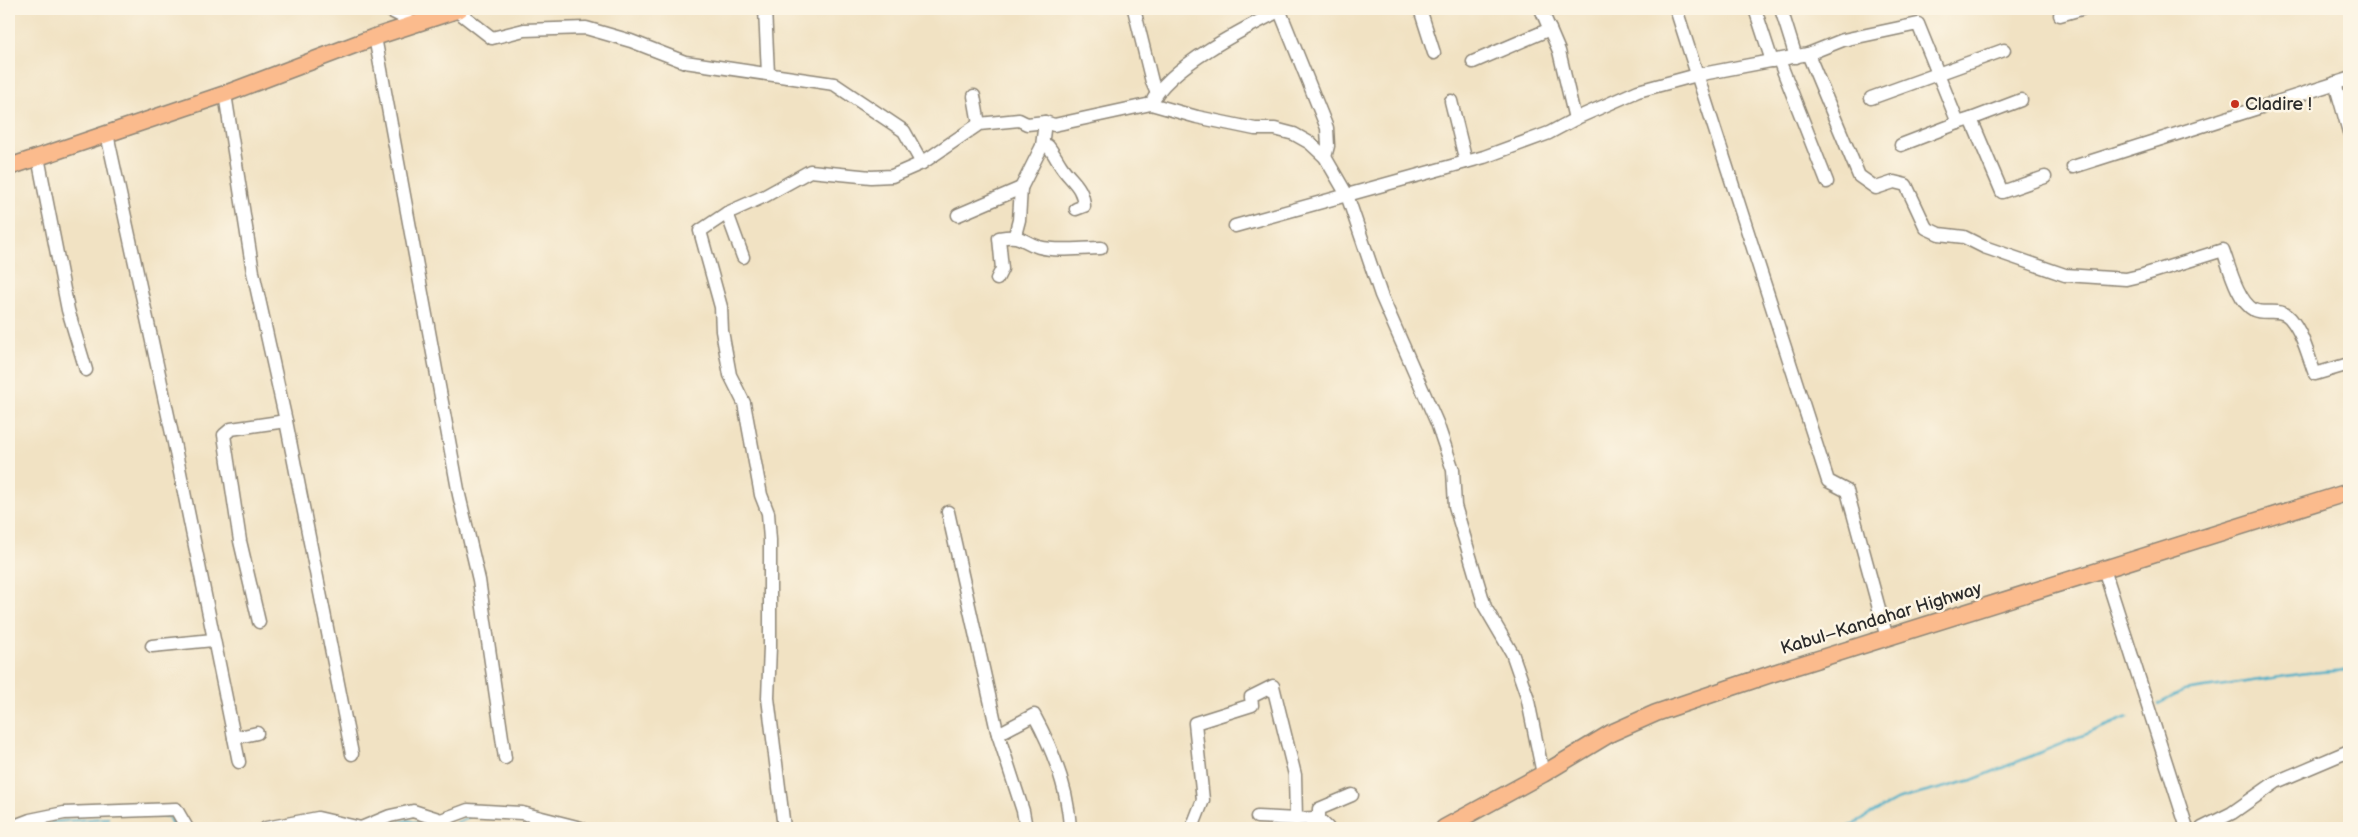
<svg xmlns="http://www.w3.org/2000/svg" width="2358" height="837" viewBox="0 0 2358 837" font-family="'Balsamiq Sans',sans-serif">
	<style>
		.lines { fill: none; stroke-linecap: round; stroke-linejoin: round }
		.stream { stroke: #48adc7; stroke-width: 2.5 }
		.minor-casing { stroke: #8e8677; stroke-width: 15 }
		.major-casing { stroke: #8e8677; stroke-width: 19 }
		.minor { stroke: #fff; stroke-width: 12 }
		.major { stroke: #fbbb8d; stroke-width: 16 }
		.poi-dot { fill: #c8321e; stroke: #fcf5e5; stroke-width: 2 }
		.labels { text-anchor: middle; stroke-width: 5; stroke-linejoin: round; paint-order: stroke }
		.poi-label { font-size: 18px; fill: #2b2b2b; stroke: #fcf5e5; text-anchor: start }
		.street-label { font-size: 18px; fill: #2b2b2b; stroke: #fcf5e5 }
	</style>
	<rect width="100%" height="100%" fill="#fcf5e5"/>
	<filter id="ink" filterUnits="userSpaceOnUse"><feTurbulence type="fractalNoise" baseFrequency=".02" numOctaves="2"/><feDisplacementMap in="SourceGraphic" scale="10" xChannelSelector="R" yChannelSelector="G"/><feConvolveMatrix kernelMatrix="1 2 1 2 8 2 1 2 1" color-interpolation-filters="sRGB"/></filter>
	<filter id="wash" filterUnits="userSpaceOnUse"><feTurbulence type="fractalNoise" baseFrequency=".0096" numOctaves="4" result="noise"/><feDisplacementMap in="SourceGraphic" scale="20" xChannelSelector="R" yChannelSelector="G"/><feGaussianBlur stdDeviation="1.12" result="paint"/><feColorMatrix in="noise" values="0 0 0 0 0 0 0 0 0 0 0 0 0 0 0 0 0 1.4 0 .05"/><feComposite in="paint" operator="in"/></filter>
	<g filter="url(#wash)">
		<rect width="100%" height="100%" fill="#f1e2c3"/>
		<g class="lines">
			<g class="stream">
				<polyline points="2158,704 2184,691 2307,673 2349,670"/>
				<polyline points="155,816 168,816 174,828"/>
				<polyline points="51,822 108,818"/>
				<polyline points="27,828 33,825"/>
				<polyline points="317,828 329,828"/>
				<polyline points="380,828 408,820 429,828"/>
				<polyline points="447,828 470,816"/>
				<polyline points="1846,828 1896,800 1972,780 2128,717"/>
			</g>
		</g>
	</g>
	<g filter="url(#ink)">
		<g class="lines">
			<defs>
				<g id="minor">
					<polyline points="387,9 415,23"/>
					<polyline points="765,9 768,74"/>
					<polyline points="1134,9 1152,82 1156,91"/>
					<polyline points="1279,9 1327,128 1328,146 1325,157"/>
					<polyline points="1420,9 1434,53"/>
					<polyline points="1541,9 1559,51 1575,119"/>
					<polyline points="1676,9 1828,481 1847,491 1887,638"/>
					<polyline points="1755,9 1772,61"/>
					<polyline points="1781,9 1796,57"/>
					<polyline points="456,10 492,38 524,30 586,28 631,41 685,62 834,84 904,131 922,163"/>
					<polyline points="2060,15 2081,9"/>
					<polyline points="375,37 459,495 479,580 505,758"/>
					<path d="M1808 54 1859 176 1876 188 1894 182 1906 185 1926 228 1939 234 1964 237 1984 247 2065 275 2126 279 2143 275 2223 250C2229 266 2238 302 2254 310 2265 315 2280 307 2290 318 2303 333 2308 356 2315 374L2349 364"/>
					<polyline points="1779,60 1827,182"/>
					<polyline points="1473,62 1550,29"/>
					<polyline points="2335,83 2349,132"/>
					<polyline points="225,94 253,272 286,421 352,754"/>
					<polyline points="974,96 979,124"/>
					<polyline points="1871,98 2004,50"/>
					<polyline points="1451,101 1466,162"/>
					<path d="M1151 104C1167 67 1247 27 1283 9"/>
					<polyline points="1971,119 2021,100"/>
					<polyline points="107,134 174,443 239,762"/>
					<polyline points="1901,145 1958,123"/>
					<path d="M1042 146H1048C1053 152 1057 160 1061 166 1071 181 1083 186 1084 206L1076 209"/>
					<polyline points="38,157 68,310 86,370"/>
					<polyline points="2073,167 2349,79"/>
					<polyline points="727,213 743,257"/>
					<polyline points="958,215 1021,188"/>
					<polyline points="1235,226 1484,157 1549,133 1579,117 1638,91 1697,75 1808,54 1843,40 1918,24 1958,123 1971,119 2002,192 2045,177"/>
					<polyline points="1015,235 1019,220 1021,188 1042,146 1045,122"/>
					<path d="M997 279 1002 269 999 238C1024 234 1019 241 1039 247 1058 252 1082 248 1101 248"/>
					<polyline points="948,512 997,731 1023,811 1026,828"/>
					<polyline points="2104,569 2187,828"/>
					<polyline points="259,622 240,541 224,435 231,429 286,421"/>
					<polyline points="152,646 213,640"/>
					<path d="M998 734 1034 715C1053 750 1068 788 1070 828"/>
					<polyline points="234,738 257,733"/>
					<polyline points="1257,817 1296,819 1314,818 1319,819 1328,828"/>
					<polyline points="1319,819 1319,809 1352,795"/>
					<polyline points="9,828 30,820 64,813 176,809 187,828"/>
					<polyline points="266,828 318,818 361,828"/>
					<polyline points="361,828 390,816 413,811 441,820 468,810 522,813 581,828"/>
					<polyline points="784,828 768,698 770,646 770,540 768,513 761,495 744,403 730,375 722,331 721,307 700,231 727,213 765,196 810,171 871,177 892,176 922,163 979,124 1019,120 1027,124 1045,122 1054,125 1151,104 1197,117 1255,129 1275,129 1294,134 1310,143 1325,157 1347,195 1381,295 1437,423 1453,470 1455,506 1485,607 1512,653 1527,696 1543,774"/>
					<polyline points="1192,828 1203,800 1195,723 1252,705 1251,697 1273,686 1295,775 1296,819"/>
					<polyline points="2202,828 2232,813 2276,782 2349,751"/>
				</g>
				<g id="major">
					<polyline points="9,167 225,94 375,37 460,9"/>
					<polyline points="1444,828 1543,774 1611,733 1656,713 1774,673 2349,492"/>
				</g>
			</defs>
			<use href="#minor" class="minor-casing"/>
			<use href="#major" class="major-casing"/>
			<use href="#minor" class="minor"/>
			<use href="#major" class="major"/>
		</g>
	</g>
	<circle class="poi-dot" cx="2235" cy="104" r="5"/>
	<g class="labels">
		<g class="poi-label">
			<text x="2245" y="110">Cladire !</text>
		</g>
		<g class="street-label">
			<text transform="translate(1881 618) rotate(-17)" y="6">Kabul–Kandahar Highway</text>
		</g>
	</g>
	<rect width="2358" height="837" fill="none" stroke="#fcf5e5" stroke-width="30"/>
</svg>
